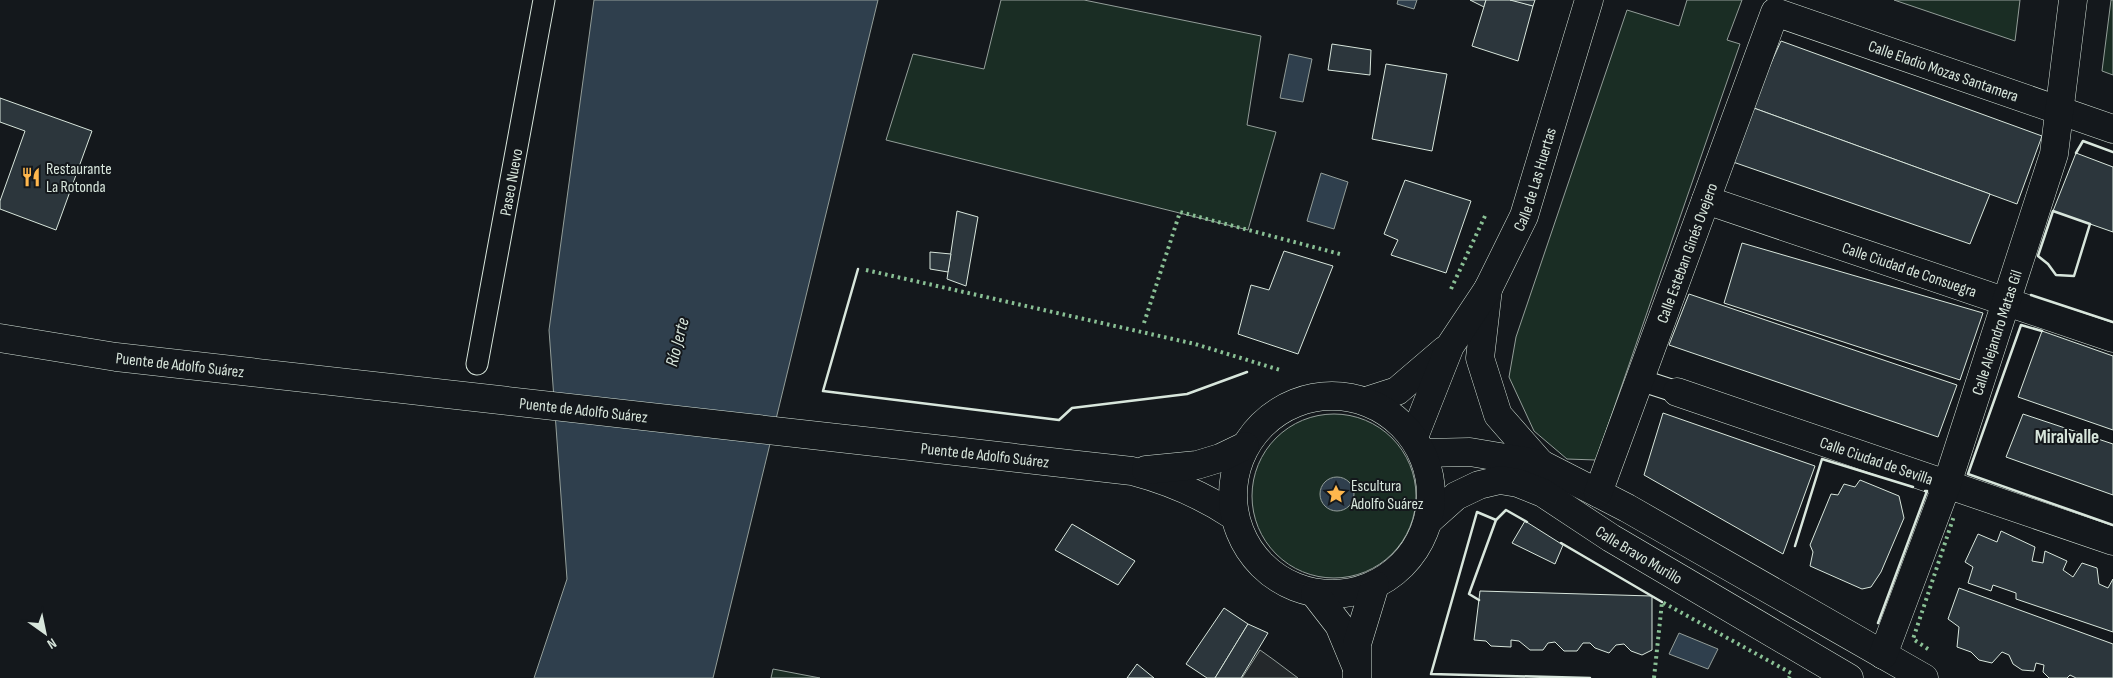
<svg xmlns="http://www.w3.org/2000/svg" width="2113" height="678" viewBox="0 0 2113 678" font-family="'Sofia Sans Condensed',sans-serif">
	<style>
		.green { fill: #1a2d24; stroke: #939e99 }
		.parking { fill: #24282b; stroke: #939e99 }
		.water { fill: #2f3f4d; stroke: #939e99 }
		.building { fill: #2c363c; stroke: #d8e6dc }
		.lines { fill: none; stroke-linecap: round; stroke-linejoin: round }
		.pedestrian-casing { stroke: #d8e6dc; stroke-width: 23 }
		.minor-casing { stroke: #d8e6dc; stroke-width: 29 }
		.secondary-casing { stroke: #d8e6dc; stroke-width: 29 }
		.primary-casing { stroke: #d8e6dc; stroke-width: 29 }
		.pedestrian { stroke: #14181c; stroke-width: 21 }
		.minor { stroke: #14181c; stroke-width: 28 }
		.secondary { stroke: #14181c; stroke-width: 28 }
		.primary { stroke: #14181c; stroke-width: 28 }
		.hedge { stroke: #8ac095; stroke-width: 4; stroke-dasharray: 2.5 4; stroke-linecap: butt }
		.wall { stroke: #d8e6dc; stroke-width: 2.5 }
		.labels { text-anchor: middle; stroke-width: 4; stroke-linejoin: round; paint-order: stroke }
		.street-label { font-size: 16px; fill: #d8e6dc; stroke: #14181c }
		.poi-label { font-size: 16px; fill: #d8e6dc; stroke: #14181c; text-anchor: start }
		.water-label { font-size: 18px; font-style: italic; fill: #d8e6dc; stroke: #14181c }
		.quarter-label { font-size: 19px; font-weight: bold; fill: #d8e6dc; stroke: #14181c }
	</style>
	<rect width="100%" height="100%" fill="#14181c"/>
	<g class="green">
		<polygon points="1001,0 1084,0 1261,36 1247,125 1276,132 1248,230 886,140 913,54 984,69"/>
		<polygon points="1687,0 1742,0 1727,40 1740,44 1596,460 1567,459 1534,431 1509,377 1516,337 1627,10 1679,26"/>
		<polygon points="1894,0 2020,0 2015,41"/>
		<polygon points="2111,0 2113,0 2113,75 2102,71"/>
		<circle cx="1334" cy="496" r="82"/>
		<polygon points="773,669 820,678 771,678"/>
	</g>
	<polygon class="parking" points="1260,650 1274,660 1298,678 1242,678"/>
	<g class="water">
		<polygon points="594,0 878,0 713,678 534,678 567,579 549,330"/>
		<polygon points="1398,0 1417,0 1414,9 1397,4"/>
		<polygon points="1289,54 1312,59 1303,102 1280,98"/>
		<polygon points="1321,173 1348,182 1334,229 1307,221"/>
		<circle cx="1337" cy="494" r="17"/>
		<polygon points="1679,633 1718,649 1708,669 1669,654"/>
	</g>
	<g class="building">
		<polygon points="1470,0 1486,0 1484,7"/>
		<polygon points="1486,0 1513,0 1533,6 1518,61 1472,46"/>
		<polygon points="1510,0 1535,0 1533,6"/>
		<polygon points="1781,41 2042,136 2017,204 1751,107"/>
		<polygon points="1332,44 1371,50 1370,75 1328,70"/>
		<polygon points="1386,64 1447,74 1432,151 1372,139"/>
		<polygon points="0,98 92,131 56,230 0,209 0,201 25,131 0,122"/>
		<polygon points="1751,107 1990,194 1970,244 1733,162"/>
		<polygon points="2076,153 2113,167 2113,232 2053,211"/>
		<polygon points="1405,180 1471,201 1446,273 1391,255 1398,240 1384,234"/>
		<polygon points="957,211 978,217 966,286 947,279"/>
		<polygon points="1742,243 1983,313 1960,380 1724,303"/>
		<polygon points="1284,251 1333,266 1298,354 1238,334 1251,285 1269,290"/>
		<polygon points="930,252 951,254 948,272 930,269"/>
		<polygon points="1689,294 1957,385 1938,437 1669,345"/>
		<polygon points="2042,331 2113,356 2113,430 2018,397"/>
		<polygon points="1663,413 1815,466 1783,554 1644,475"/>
		<polygon points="2023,414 2113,444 2113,495 2006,457"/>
		<polygon points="1860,480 1899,496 1904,518 1881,572 1871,587 1862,589 1810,566 1813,552 1810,545 1831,494 1838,495 1844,484 1855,487"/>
		<polygon points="1525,521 1563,545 1555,564 1512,543"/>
		<polygon points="1072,524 1135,561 1118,585 1055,550"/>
		<polygon points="2001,531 2035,547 2032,561 2043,563 2045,551 2067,561 2063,570 2073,577 2082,563 2097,568 2099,584 2108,588 2113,579 2113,632 2016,599 2016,593 1993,585 1991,591 1968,583 1973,567 1965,562 1978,534 1997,542"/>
		<polygon points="1959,588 2113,644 2113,678 2076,678 2070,675 2067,678 2049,678 2043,672 2044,665 2036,663 2034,671 2022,670 2013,664 2009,655 2002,652 1992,663 1979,660 1971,652 1957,647 1959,627 1948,619"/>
		<polygon points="1480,591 1652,596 1652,650 1642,655 1631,651 1624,644 1616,645 1609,653 1595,648 1590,643 1583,643 1577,651 1564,651 1555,642 1548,643 1543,650 1530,650 1519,641 1511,640 1511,647 1491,646 1486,641 1474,640"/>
		<polygon points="1224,608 1248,624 1215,678 1207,678 1186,664"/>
		<polygon points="1248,624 1268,633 1241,678 1215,678"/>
		<polygon points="1137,664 1154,678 1127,678"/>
	</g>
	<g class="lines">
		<defs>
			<g id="pedestrian">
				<path id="s1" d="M477 364 544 0"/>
				<polyline points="1640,380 1677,392"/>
			</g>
			<g id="minor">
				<path id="s2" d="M1706 200 2113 338"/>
				<polyline points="1488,289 1480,358 1498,415 1541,464"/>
				<path id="s3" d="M1677 392 2113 541"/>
				<polyline points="1423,453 1470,452 1541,464 1627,508 1924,678"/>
				<path id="s4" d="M1598 493 1775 12 2113 129"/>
				<path id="s5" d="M1428 521 1456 496 1479 485 1500 480 1518 483 1543 493 1611 538 1849 678"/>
				<path id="s6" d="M1883 655 1947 484 2054 154 2073 0"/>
			</g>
			<g id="secondary">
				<polyline points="1366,401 1397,391 1445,350"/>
				<path id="s7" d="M1414 437 1450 346 1488 289 1524 216 1589 0"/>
			</g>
			<g id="primary">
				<path id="s8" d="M0 338 116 357 1132 471C1170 481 1201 494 1234 516"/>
				<circle cx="1332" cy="495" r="99"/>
				<polyline points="1146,470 1197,465 1220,458 1245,446"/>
				<polyline points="1315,594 1339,625 1356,666"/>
				<polyline points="1357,678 1357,644 1375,585"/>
			</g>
		</defs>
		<use href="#pedestrian" class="pedestrian-casing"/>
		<use href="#minor" class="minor-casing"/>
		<use href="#secondary" class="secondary-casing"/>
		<use href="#primary" class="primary-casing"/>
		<use href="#pedestrian" class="pedestrian"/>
		<use href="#minor" class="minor"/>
		<use href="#secondary" class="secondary"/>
		<use href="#primary" class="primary"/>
		<g class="hedge">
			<polyline points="866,270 1195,344 1280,370"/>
			<polyline points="1451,289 1485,216"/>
			<polyline points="1144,323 1180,212 1340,254"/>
			<polyline points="1928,649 1913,639 1954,516"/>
			<polyline points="1654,678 1662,602 1791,673 1789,678"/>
		</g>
		<g class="wall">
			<polyline points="2076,153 2083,141 2113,152"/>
			<polygon points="2053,211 2090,224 2074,276 2056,275 2048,264 2038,256"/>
			<polyline points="858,269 823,391 1059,420 1072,408 1187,394 1247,372"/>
			<polyline points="2031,295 2113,322"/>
			<polyline points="2042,331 2021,325 1968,474 2113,525"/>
			<polyline points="1496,520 1477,512 1431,674 1590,678"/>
			<polyline points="1561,543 1662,602"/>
			<polyline points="1795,546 1822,459 1913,487"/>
			<polyline points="1479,600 1469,594 1496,520 1506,510 1527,522"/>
			<polyline points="1878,623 1927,491 1925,491"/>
		</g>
	</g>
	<defs>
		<symbol id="restaurant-bare" viewBox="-9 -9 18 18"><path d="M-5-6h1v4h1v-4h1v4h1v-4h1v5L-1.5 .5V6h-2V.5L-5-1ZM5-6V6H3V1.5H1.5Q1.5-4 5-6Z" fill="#ffb74d" stroke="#14181c" stroke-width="2.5" paint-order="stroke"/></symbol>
		<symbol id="sight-bare" viewBox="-9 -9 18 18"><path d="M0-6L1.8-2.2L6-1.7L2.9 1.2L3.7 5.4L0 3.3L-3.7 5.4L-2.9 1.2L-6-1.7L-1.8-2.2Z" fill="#ffb74d" stroke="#14181c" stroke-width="2.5" paint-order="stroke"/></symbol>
	</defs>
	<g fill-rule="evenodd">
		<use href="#restaurant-bare" x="17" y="163" width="28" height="28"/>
		<use href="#sight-bare" x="1322" y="480" width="28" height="28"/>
	</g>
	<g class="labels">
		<g class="street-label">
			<text dy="6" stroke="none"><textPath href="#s4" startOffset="691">Calle Eladio Mozas Santamera</textPath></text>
			<text dy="6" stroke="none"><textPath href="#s7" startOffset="286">Calle de Las Huertas</textPath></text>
			<text dy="6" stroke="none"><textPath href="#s1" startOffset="185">Paseo Nuevo</textPath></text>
			<text dy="6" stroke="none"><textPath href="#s4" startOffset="256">Calle Esteban Ginés Ovejero</textPath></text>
			<text dy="6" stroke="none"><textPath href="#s2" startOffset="215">Calle Ciudad de Consuegra</textPath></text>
			<text dy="6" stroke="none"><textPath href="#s6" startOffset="342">Calle Alejandro Matas Gil</textPath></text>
			<text dy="6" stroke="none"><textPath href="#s8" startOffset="182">Puente de Adolfo Suárez</textPath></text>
			<text dy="6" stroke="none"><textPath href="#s8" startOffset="588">Puente de Adolfo Suárez</textPath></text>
			<text dy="6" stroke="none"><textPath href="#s8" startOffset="992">Puente de Adolfo Suárez</textPath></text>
			<text dy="6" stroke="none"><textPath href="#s3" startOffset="211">Calle Ciudad de Sevilla</textPath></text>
			<text dy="6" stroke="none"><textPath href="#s5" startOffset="244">Calle Bravo Murillo</textPath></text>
		</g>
		<g class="poi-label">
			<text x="46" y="174">Restaurante<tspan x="46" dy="18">La Rotonda</tspan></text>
			<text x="1351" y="491">Escultura<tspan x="1351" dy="18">Adolfo Suárez</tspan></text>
		</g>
		<g class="water-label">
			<text transform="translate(677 342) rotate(-76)" y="6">Río Jerte</text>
		</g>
		<g class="quarter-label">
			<text x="2067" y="443">Miralvalle</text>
		</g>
	</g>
	<g transform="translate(45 633) rotate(147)" stroke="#14181c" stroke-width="4" paint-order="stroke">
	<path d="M0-4L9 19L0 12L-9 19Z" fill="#d8e6dc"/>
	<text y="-8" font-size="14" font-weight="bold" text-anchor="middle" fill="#d8e6dc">N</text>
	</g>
</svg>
